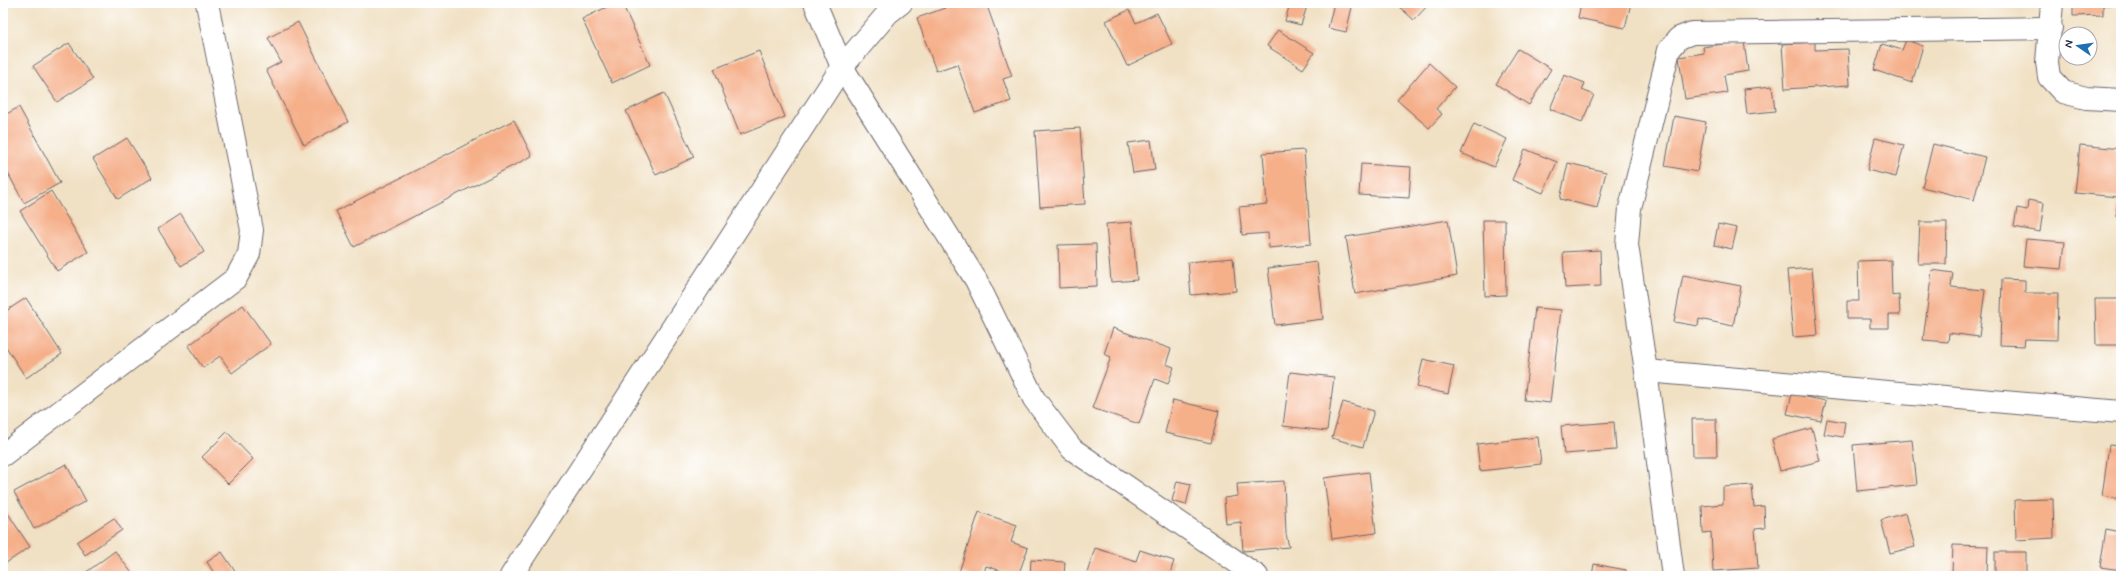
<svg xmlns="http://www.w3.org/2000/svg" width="2124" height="579" viewBox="0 0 2124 579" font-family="Mynerve,sans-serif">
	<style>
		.building { fill: #f5af89 }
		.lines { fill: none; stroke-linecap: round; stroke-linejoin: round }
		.minor-casing { stroke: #6a656b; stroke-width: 24 }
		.minor { stroke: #fff; stroke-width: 22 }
	</style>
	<rect width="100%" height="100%" fill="#fff"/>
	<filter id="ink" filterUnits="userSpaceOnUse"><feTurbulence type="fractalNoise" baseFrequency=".025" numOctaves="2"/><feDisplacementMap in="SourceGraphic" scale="8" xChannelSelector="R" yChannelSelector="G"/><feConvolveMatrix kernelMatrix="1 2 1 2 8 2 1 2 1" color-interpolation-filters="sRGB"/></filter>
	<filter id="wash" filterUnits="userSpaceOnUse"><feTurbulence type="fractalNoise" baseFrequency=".012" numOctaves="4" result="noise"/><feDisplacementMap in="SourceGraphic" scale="16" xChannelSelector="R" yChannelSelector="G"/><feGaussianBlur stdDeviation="0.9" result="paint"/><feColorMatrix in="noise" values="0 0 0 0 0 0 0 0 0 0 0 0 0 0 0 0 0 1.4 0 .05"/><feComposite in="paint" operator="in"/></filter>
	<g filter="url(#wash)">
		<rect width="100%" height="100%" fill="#f1e1c4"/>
		<g id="blocks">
			<g class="building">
				<polygon points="615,3 622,3 650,65 612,83 582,19"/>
				<polygon points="943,3 986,3 1012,76 1003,79 1011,101 975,113 957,64 936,71 917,18 945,8"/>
				<polygon points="1290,3 1308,3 1301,25 1285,21"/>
				<polygon points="1334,3 1353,3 1346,32 1328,28"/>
				<polygon points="1395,3 1430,3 1414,20"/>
				<polygon points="1581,3 1631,3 1625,28 1578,18"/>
				<polygon points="2073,3 2121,3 2121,5 2103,5 2103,15 2073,16"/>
				<polygon points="1129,10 1136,23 1157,13 1172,44 1127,66 1106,21"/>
				<polygon points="298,22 348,122 304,145 266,70 281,62 268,38"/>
				<polygon points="1278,30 1314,53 1303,69 1267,46"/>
				<polygon points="1906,40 1923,46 1912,83 1874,70 1882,44 1902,50"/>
				<polygon points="1744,41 1748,71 1724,75 1727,93 1685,99 1679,57 1704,53 1703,47"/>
				<polygon points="1815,42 1815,50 1848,49 1850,85 1785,89 1782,44"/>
				<polygon points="69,43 93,79 57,102 33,66"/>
				<polygon points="1518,49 1551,69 1529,105 1496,84"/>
				<polygon points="759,51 785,117 740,135 714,69"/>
				<polygon points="1429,63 1455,87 1436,109 1442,114 1429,128 1397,100"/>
				<polygon points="1564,75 1585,83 1582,90 1594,95 1582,122 1550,109"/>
				<polygon points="1772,86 1775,111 1747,114 1744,89"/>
				<polygon points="664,93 694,157 656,175 626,111"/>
				<polygon points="19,107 60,183 24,203 3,164 3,116"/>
				<polygon points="1674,116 1706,122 1697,172 1665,166"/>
				<polygon points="514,120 532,156 354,247 336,211"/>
				<polygon points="1474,124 1507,139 1494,167 1461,153"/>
				<polygon points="1080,128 1085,204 1040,207 1035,131"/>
				<polygon points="127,138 152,178 118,199 93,159"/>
				<polygon points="1875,138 1904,145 1896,177 1867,170"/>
				<polygon points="1151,140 1155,170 1133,173 1128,143"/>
				<polygon points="1933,144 1985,157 1974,200 1922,187"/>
				<polygon points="2080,145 2121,149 2121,217 2116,216 2118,197 2075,193"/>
				<polygon points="1525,149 1557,162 1543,193 1512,180"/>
				<polygon points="1304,150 1311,244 1269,248 1268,233 1242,235 1239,207 1267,204 1263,153"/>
				<polygon points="1568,163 1606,172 1597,208 1560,199"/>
				<polygon points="1361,164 1411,167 1409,198 1359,195"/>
				<polygon points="51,191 88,252 57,271 20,211"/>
				<polygon points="2028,200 2044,203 2040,232 2014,227 2017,208 2027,210"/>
				<polygon points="181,214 204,252 181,266 158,229"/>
				<polygon points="1448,220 1457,276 1355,294 1346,237"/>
				<polygon points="1483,220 1505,220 1506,295 1485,296"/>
				<polygon points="1132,222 1137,280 1111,282 1106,224"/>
				<polygon points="1920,222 1947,222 1946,264 1918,264"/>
				<polygon points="1718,224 1737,228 1732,249 1714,245"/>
				<polygon points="2026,239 2065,242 2062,269 2023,266"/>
				<polygon points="1096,244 1097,286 1059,288 1058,245"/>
				<polygon points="1600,250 1601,286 1565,288 1563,252"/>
				<polygon points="1233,258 1236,291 1191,295 1188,262"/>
				<polygon points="1891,260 1892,296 1899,295 1900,315 1889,315 1889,328 1870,328 1870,319 1847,319 1847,301 1859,301 1858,261"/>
				<polygon points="1317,262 1323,319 1275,325 1268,268"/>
				<polygon points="1812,268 1818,335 1793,337 1787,270"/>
				<polygon points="1932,270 1953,273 1951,287 1985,290 1979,337 1949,333 1948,342 1923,340"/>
				<polygon points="1683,275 1741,286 1733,326 1699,319 1698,326 1674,322"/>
				<polygon points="2002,279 2025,280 2025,293 2058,293 2057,340 2025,339 2024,346 2000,345"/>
				<polygon points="26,298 62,354 26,378 3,342 3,313"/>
				<polygon points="2095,299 2121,299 2121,345 2096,345"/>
				<polygon points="243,305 271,344 232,373 220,356 203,368 188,346"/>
				<polygon points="1535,308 1561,310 1550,403 1524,400"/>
				<polygon points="1113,328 1171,349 1166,364 1174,367 1168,384 1155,379 1139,424 1092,408 1111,357 1104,354"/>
				<polygon points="1423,359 1454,366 1448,394 1417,387"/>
				<polygon points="1290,372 1334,377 1327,431 1283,426"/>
				<polygon points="1792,394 1826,401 1821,421 1787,414"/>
				<polygon points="1173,400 1219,411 1211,443 1165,433"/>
				<polygon points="1343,402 1374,411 1363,447 1332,438"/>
				<polygon points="1692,419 1716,419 1717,456 1693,456"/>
				<polygon points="1827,419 1845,422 1843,437 1824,434"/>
				<polygon points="1614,422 1616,450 1564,454 1561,426"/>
				<polygon points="1812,428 1820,461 1780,471 1772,439"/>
				<polygon points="227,432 253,459 228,484 202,457"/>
				<polygon points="1538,437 1541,464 1480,471 1477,444"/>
				<polygon points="1912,440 1917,485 1857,491 1853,445"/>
				<polygon points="2109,445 2121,446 2121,499 2102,496"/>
				<polygon points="66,464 86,501 34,529 14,492"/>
				<polygon points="1369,472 1376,533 1332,539 1324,478"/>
				<polygon points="1177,481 1191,484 1186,505 1172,501"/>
				<polygon points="1284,481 1286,534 1289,547 1243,551 1241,522 1226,524 1224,498 1238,496 1237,484"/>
				<polygon points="1752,485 1754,507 1764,506 1765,528 1755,529 1758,568 1713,571 1711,532 1703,533 1702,506 1723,504 1723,487"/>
				<polygon points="2053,499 2054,538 2016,540 2015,500"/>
				<polygon points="3,506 30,547 6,563 3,558"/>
				<polygon points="979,512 1017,525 1011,542 1028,548 1018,576 986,566 983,576 971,576 959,572"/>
				<polygon points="1906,513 1915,547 1890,553 1881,520"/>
				<polygon points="114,518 122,530 85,555 77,542"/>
				<polygon points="2106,529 2121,532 2121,570 2100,567"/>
				<polygon points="1953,545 1988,546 1987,575 1952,573"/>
				<polygon points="1095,548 1136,561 1140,550 1174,561 1169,576 1086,576"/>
				<polygon points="115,551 134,576 81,576"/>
				<polygon points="222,552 236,573 232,576 216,576 207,562"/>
				<rect x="1995" y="552" width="31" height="24"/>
				<polygon points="1031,560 1065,562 1064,576 1030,576"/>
				<polygon points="1594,564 1626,570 1625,576 1592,576"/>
			</g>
		</g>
	</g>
	<g filter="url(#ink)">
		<use href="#blocks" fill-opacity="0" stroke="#6a656b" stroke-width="1"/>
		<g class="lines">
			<defs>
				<g id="minor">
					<polyline points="815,3 842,67 976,280 1034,399 1072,449 1257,576"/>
					<polyline points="2052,3 2047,62 2049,77 2063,92 2086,98 2121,100"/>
					<polyline points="1646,371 2121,412"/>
					<polyline points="3,455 236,278 249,254 252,230 207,3"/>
					<polyline points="511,576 842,67 888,13 901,3"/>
					<polyline points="1673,576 1646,371 1627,245 1630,208 1669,50 1679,38 1692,33 2051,28"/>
				</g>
			</defs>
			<use href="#minor" class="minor-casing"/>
			<use href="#minor" class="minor"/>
		</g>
	</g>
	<rect width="2124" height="579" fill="none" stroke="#fff" stroke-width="16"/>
	<g transform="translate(2078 46) rotate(283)"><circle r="19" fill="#ffffff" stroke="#a7a7b1"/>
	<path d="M0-3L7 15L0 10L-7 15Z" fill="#1f6fb2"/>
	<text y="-6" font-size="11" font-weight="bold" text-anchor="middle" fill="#22223b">N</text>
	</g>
</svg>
